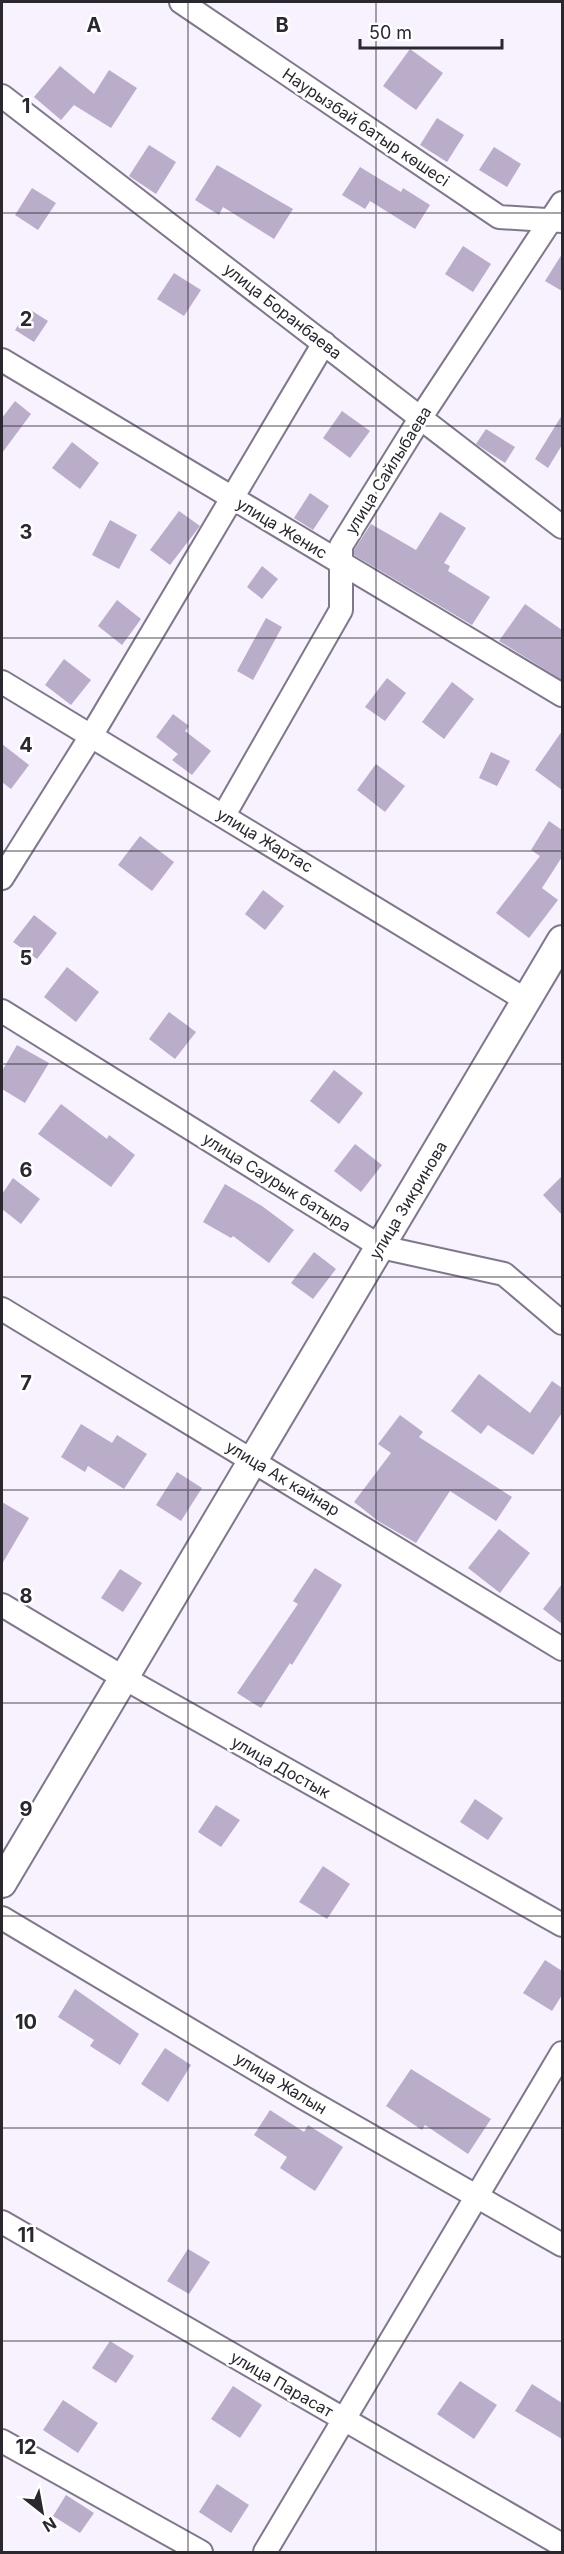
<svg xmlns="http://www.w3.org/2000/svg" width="564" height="2554" viewBox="0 0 564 2554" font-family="Inter,sans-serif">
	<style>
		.building { fill: #b9adca }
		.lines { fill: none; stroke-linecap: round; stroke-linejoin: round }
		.minor-casing { stroke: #7f778a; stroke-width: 26 }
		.tertiary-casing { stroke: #7f778a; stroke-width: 32 }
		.minor { stroke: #fff; stroke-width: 22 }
		.tertiary { stroke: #fff; stroke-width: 28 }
		.grid { fill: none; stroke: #2a272f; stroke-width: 1.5; stroke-opacity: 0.55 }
		.labels { text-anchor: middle; stroke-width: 5; stroke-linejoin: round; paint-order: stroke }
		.street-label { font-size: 16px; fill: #2a272f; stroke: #fff }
		.grid-label { font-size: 20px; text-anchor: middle; font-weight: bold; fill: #2a272f; stroke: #fff; stroke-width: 5; stroke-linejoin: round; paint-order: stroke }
	</style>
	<rect width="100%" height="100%" fill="#f7f2fe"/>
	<g class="building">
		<polygon points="410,49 443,73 416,110 383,86"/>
		<polygon points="60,66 94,94 109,70 137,88 111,128 74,105 61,120 34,97"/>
		<polygon points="437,118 464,135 447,162 420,145"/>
		<polygon points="149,145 176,162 156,194 129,176"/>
		<polygon points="494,147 521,164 507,187 479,170"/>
		<polygon points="217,165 293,209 274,239 223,207 219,215 195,200"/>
		<polygon points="360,167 401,192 403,188 430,205 415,229 370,201 365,209 342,195"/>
		<polygon points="32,188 56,203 38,230 15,215"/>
		<polygon points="463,246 491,264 473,292 445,274"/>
		<polygon points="562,254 562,291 545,281"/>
		<polygon points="174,273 201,290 184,316 157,299"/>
		<polygon points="29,309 48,321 34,342 15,330"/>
		<polygon points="15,401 31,414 2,453 2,418"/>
		<polygon points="342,411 370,431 350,458 323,438"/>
		<polygon points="562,415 562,445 548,468 535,459"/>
		<polygon points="486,429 515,447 505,463 476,444"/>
		<polygon points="72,442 99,463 80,489 52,468"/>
		<polygon points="310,493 329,506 313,530 294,518"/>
		<polygon points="179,511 200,526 170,565 150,550"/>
		<polygon points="440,512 466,528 444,563 450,566 448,571 490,597 472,625 354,555 354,550 371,524 416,550"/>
		<polygon points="110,520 137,535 119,569 92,555"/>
		<polygon points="262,566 278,579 262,599 247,587"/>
		<polygon points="117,600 141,619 122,645 98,626"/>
		<polygon points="525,604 562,630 562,680 499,641"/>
		<polygon points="266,618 282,627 253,680 237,671"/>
		<polygon points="64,659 91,680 71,705 45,685"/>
		<polygon points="387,678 406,693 385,721 365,707"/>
		<polygon points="452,682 474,699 444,739 422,722"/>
		<polygon points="173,714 189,726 185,731 211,751 192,775 172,760 178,754 156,737"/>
		<polygon points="562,731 562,790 535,770"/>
		<polygon points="2,744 29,765 11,789 2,782"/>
		<polygon points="491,752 510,761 497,786 479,778"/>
		<polygon points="376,764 405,786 385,812 357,790"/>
		<polygon points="549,821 562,830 562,857 542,888 558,900 529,938 496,913 540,856 531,850"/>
		<polygon points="140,836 174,862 152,891 118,865"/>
		<polygon points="263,890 284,906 265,930 245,914"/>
		<polygon points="34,915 57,933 37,959 13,942"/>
		<polygon points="67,967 99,992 76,1022 44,997"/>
		<polygon points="169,1012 196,1032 175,1059 149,1039"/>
		<polygon points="17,1045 49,1063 25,1103 2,1089 2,1071"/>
		<polygon points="334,1070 363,1093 339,1124 310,1101"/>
		<polygon points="61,1104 107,1139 109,1135 135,1155 111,1187 38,1134"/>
		<polygon points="355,1144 382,1165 361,1192 334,1171"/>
		<polygon points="562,1176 562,1215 543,1195"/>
		<polygon points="13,1178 40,1199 21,1224 2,1209 2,1194"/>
		<polygon points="225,1184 262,1206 294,1230 269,1263 233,1236 231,1238 203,1222"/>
		<polygon points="314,1252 336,1269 313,1299 291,1283"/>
		<polygon points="479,1374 530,1413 552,1381 562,1388 562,1413 533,1455 488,1425 481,1434 451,1411"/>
		<polygon points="400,1415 423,1432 419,1437 512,1497 496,1521 450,1491 416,1543 378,1521 354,1502 391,1453 378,1444"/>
		<polygon points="81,1424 112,1443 117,1435 147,1454 124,1489 88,1466 85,1472 61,1457"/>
		<polygon points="177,1472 202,1488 181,1521 156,1505"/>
		<polygon points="2,1502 29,1518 2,1564"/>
		<polygon points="499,1529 530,1553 500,1593 468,1568"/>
		<polygon points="315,1568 342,1585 292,1665 290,1663 261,1708 237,1693 298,1604 293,1601"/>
		<polygon points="120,1569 142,1583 123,1612 101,1598"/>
		<polygon points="562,1584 562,1624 543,1609"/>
		<polygon points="475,1799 503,1818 488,1840 460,1822"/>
		<polygon points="216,1805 240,1820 221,1847 198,1832"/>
		<polygon points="323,1866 350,1884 327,1919 299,1902"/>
		<polygon points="545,1960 562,1971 562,1995 552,2011 523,1993"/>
		<polygon points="75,1989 139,2034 120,2065 90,2046 94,2040 58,2017"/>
		<polygon points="165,2048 191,2065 168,2102 141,2084"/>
		<polygon points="411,2069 491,2119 468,2154 425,2125 422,2130 386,2106"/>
		<polygon points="270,2110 304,2132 308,2125 343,2147 315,2191 280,2168 287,2157 254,2135"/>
		<polygon points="188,2249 210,2262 189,2294 167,2281"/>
		<polygon points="110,2341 134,2356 116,2383 92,2368"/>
		<polygon points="460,2381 497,2405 474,2439 437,2414"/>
		<polygon points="532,2384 562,2403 562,2439 515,2411"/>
		<polygon points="233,2386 262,2405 240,2438 211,2419"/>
		<polygon points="63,2400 98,2423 78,2453 43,2430"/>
		<polygon points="217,2484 249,2505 231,2533 199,2512"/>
		<polygon points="66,2495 94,2513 80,2533 53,2516"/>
	</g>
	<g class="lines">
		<defs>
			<g id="minor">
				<polyline points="181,2 499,217 562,221"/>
				<polyline points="2,96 562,527"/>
				<polyline points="2,360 562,695"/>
				<polyline points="2,682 526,1000"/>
				<polyline points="224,815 341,610 341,546 421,417 562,203"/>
				<polyline points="2,878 91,736 324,343"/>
				<polyline points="2,1011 381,1247 504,1274 562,1323"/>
				<polyline points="2,1309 562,1649"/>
				<polyline points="2,1605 124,1678 562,1925"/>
				<polyline points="2,1918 304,2098 562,2245"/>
				<polyline points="2,2222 562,2545"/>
				<polyline points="2,2441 201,2552"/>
				<polyline points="265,2552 562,2053"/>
			</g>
			<polyline id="tertiary" points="2,1883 562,940"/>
		</defs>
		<use href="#minor" class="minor-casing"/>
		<use href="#tertiary" class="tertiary-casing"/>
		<use href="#minor" class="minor"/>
		<use href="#tertiary" class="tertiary"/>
	</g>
	<path class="grid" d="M188 2V2552M376 2V2552M2 213H562M2 426H562M2 638H562M2 851H562M2 1064H562M2 1277H562M2 1490H562M2 1703H562M2 1916H562M2 2128H562M2 2341H562"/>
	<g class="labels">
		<g class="street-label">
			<text transform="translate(366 127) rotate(34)" y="6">Наурызбай батыр көшесі</text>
			<text transform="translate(283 311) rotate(38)" y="6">улица Боранбаева</text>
			<text transform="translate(388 470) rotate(-58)" y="6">улица Сайлыбаева</text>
			<text transform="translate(282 528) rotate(31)" y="6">улица Женис</text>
			<text transform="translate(265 840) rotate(31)" y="6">улица Жартас</text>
			<text transform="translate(277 1182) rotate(32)" y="6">улица Саурык батыра</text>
			<text transform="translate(408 1200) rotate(-59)" y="6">улица Зикринова</text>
			<text transform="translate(283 1478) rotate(31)" y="6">улица Ак кайнар</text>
			<text transform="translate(281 1767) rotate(29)" y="6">улица Достык</text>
			<text transform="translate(281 2083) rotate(31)" y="6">улица Жалын</text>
			<text transform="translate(282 2384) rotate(30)" y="6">улица Парасат</text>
		</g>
	</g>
	<g class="grid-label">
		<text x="94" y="32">A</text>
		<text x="282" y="32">B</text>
		<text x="26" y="113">1</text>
		<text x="26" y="326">2</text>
		<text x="26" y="539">3</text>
		<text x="26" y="752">4</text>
		<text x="26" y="965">5</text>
		<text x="26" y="1177">6</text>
		<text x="26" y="1390">7</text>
		<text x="26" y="1603">8</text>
		<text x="26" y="1816">9</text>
		<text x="26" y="2029">10</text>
		<text x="26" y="2242">11</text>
		<text x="26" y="2454">12</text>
	</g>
	<rect width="564" height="2554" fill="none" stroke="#2a272f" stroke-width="6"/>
	<g transform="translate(42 2512) rotate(149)" stroke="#ffffff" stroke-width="4.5" paint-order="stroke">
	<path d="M0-4.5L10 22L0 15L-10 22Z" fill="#2a272f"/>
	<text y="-9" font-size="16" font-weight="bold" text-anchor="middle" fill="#2a272f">N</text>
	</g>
	<path d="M360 39v9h142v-9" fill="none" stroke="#2a272f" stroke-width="3"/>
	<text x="369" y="39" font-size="18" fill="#2a272f" stroke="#ffffff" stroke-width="4.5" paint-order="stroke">50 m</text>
</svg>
